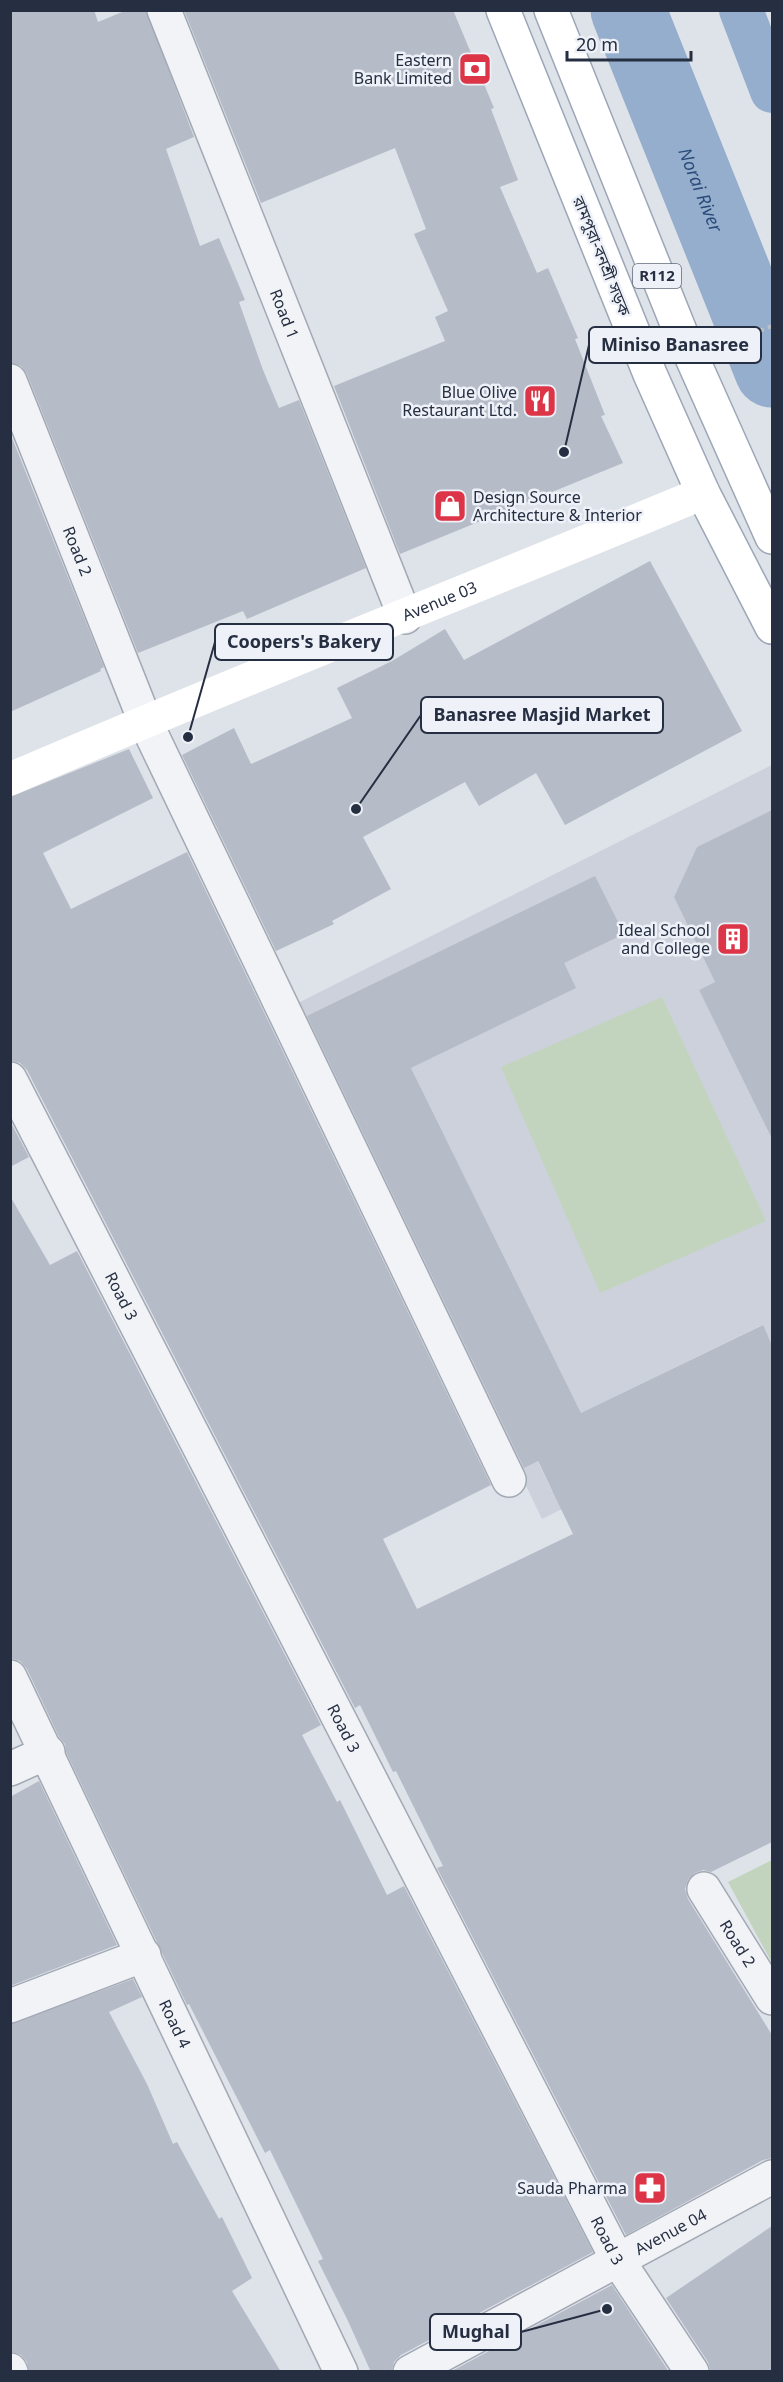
<svg xmlns="http://www.w3.org/2000/svg" width="783" height="2382" viewBox="0 0 783 2382" font-family="'Noto Sans','Noto Sans Bengali',sans-serif">
	<style>
		.built { fill: #ccd1dc }
		.green { fill: #c3d4be }
		.lines { fill: none; stroke-linecap: round; stroke-linejoin: round }
		.canal { stroke: #95aecd; stroke-width: 44 }
		.river { stroke: #95aecd; stroke-width: 75 }
		.building { fill: #b5bbc7 }
		.street-casing { stroke: #a3a9b4; stroke-width: 36 }
		.primary-casing { stroke: #9ca6b6; stroke-width: 36 }
		.path { stroke: #bcc0c8; stroke-width: 4; stroke-dasharray: 4.5 4.5; stroke-linecap: butt }
		.street { stroke: #f1f3f7; stroke-width: 33 }
		.secondary { stroke: #fff; stroke-width: 33 }
		.primary { stroke: #fff; stroke-width: 33 }
		.labels { text-anchor: middle; stroke-width: 5; stroke-linejoin: round; paint-order: stroke }
		.shield { fill: #eef1f7; stroke: #626978; stroke-width: 1.5 }
		.shield-label { font-size: 15px; font-weight: bold; fill: #262f42 }
		.poi-label { font-size: 16px; fill: #262f42; stroke: #eef1f7; text-anchor: end }
		.street-label { font-size: 16px; fill: #262f42; stroke: #eef1f7 }
		.water-label { font-size: 18px; font-style: italic; fill: #2b4c7a; stroke: #eef1f7 }
		.leader { fill: none; stroke: #262f42; stroke-width: 2 }
		.callout-dot { fill: #262f42; stroke: #eef1f7; stroke-width: 2 }
		.callout { fill: #eef1f7; stroke: #262f42; stroke-width: 2 }
		.callout-label { font-size: 18px; text-anchor: middle; font-weight: bold; fill: #262f42 }
	</style>
	<rect width="100%" height="100%" fill="#dee2e9"/>
	<polygon class="built" points="772,765 772,819 762,815 697,847 674,897 715,982 699,990 772,1139 772,1344 762,1325 581,1413 411,1068 575,988 316,1012 552,1491 772,1383 772,1404 542,1519 294,1005"/>
	<g class="green">
		<polygon points="662,997 766,1221 600,1293 501,1067"/>
		<polygon points="772,1860 772,1963 728,1882"/>
	</g>
	<g class="lines">
		<polyline class="canal" points="741,10 772,91"/>
		<path class="river" id="s1" d="M628 10 772 370"/>
	</g>
	<g class="building">
		<polygon points="10,10 94,10 98,22 127,10 146,10 194,137 166,149 200,246 219,238 245,300 239,302 263,370 279,408 299,400 366,568 247,619 243,611 138,653 27,374 21,366 10,363"/>
		<polygon points="184,10 453,10 494,108 491,109 518,180 500,187 537,273 548,268 578,338 575,339 605,415 601,416 623,463 400,554 334,386 445,341 435,317 448,311 414,234 426,229 395,148 261,203"/>
		<polygon points="10,433 104,667 100,669 101,671 10,712"/>
		<polygon points="650,561 742,731 565,825 536,773 479,806 465,782 363,837 391,889 332,921 334,924 276,951 182,755 234,728 251,764 352,718 337,688 392,661 445,629 464,660"/>
		<polygon points="129,749 153,798 43,853 71,909 187,852 491,1485 383,1539 417,1609 573,1534 538,1461 524,1468 307,1016 595,876 624,934 564,963 576,988 411,1068 581,1413 763,1325 772,1345 772,1842 711,1872 703,1870 695,1873 688,1880 685,1889 688,1899 772,2035 772,2158 763,2160 626,2235 437,1868 443,1866 396,1771 393,1772 360,1705 355,1708 27,1070 20,1063 10,1060 10,797"/>
		<polygon points="772,810 772,1139 699,990 715,982 674,897 697,847"/>
		<polygon points="10,1121 29,1157 10,1167"/>
		<polygon points="10,1196 50,1265 77,1251 321,1725 302,1735 337,1802 340,1800 387,1895 404,1886 593,2252 401,2355 394,2362 391,2372 371,2372 348,2321 318,2261 323,2259 270,2150 265,2153 189,2004 187,2005 66,1752 65,1744 59,1737 27,1669 20,1661 10,1658"/>
		<polygon points="39,1781 117,1945 10,1986 10,1797"/>
		<polygon points="133,1979 142,1997 109,2012 147,2084 173,2144 177,2142 219,2219 222,2217 252,2278 232,2291 281,2372 29,2372 27,2362 21,2355 10,2351 10,2024"/>
		<polygon points="772,2226 772,2372 711,2372 708,2362 666,2298"/>
		<polygon points="612,2285 669,2372 450,2372"/>
	</g>
	<g class="lines">
		<defs>
			<g id="street">
				<path id="s2" d="M164 10 405 617"/>
				<path id="s3" d="M10 381 145 721 509 1480"/>
				<path id="s4" d="M10 1079 617 2259 692 2372"/>
				<path id="s5" d="M10 1677 341 2372"/>
				<polyline points="10,1769 48,1752"/>
				<path id="s6" d="M704 1889 772 1998"/>
				<polyline points="10,2006 144,1955"/>
				<polyline points="10,2370 11,2372"/>
				<path id="s7" d="M410 2372 772 2177"/>
			</g>
			<g id="primary">
				<polyline points="503,10 650,374 703,493 772,627"/>
				<polyline points="551,10 680,331 772,537"/>
			</g>
		</defs>
		<use href="#street" class="street-casing"/>
		<use href="#primary" class="primary-casing"/>
		<polyline class="path" points="726,344 772,326"/>
		<use href="#street" class="street"/>
		<path class="secondary" id="s8" d="M10 779C240 680 472 589 703 493"/>
		<use href="#primary" class="primary"/>
	</g>
	<defs>
		<symbol id="bank-square" viewBox="-11 -11 22 22"><rect x="-9" y="-9" width="18" height="18" rx="4" fill="#dc3548" stroke="#eef1f7"/><path d="M-6-4H6V4H-6ZM0-2.3a2.3 2.3 0 1 0 0 4.6a2.3 2.3 0 1 0 0-4.6Z" fill="#fff"/></symbol>
		<symbol id="restaurant-square" viewBox="-11 -11 22 22"><rect x="-9" y="-9" width="18" height="18" rx="4" fill="#dc3548" stroke="#eef1f7"/><path d="M-5-6h1v4h1v-4h1v4h1v-4h1v5L-1.5 .5V6h-2V.5L-5-1ZM5-6V6H3V1.5H1.5Q1.5-4 5-6Z" fill="#fff"/></symbol>
		<symbol id="shop-square" viewBox="-11 -11 22 22"><rect x="-9" y="-9" width="18" height="18" rx="4" fill="#dc3548" stroke="#eef1f7"/><path d="M-5-2.5h2.3a2.7 3.5 0 0 1 5.4 0H5L5.5 6h-11ZM-1.5-2.5h3a1.5 2.3 0 0 0-3 0Z" fill="#fff"/></symbol>
		<symbol id="building-square" viewBox="-11 -11 22 22"><rect x="-9" y="-9" width="18" height="18" rx="4" fill="#dc3548" stroke="#eef1f7"/><path d="M-4-6H4V6H1V3H-1V6H-4ZM-2.5-4.3h1.7v1.8h-1.7ZM.8-4.3h1.7v1.8H.8ZM-2.5-1h1.7V.8h-1.7ZM.8-1h1.7V.8H.8Z" fill="#fff"/></symbol>
		<symbol id="pharmacy-square" viewBox="-11 -11 22 22"><rect x="-9" y="-9" width="18" height="18" rx="4" fill="#dc3548" stroke="#eef1f7"/><path d="M-2-6h4v4h4v4h-4v4h-4v-4h-4v-4h4Z" fill="#fff"/></symbol>
	</defs>
	<g fill-rule="evenodd">
		<use href="#bank-square" x="456" y="50" width="38" height="38"/>
		<use href="#restaurant-square" x="521" y="382" width="38" height="38"/>
		<use href="#shop-square" x="431" y="487" width="38" height="38"/>
		<use href="#building-square" x="714" y="920" width="38" height="38"/>
		<use href="#pharmacy-square" x="631" y="2169" width="38" height="38"/>
	</g>
	<g class="labels">
		<rect class="shield" x="633" y="264" width="48" height="24" rx="4.5"/>
		<g class="shield-label">
			<text x="657" y="281">R112</text>
		</g>
		<g class="poi-label">
			<text x="452" y="66">Eastern<tspan x="452" dy="18">Bank Limited</tspan></text>
			<text x="517" y="398">Blue Olive<tspan x="517" dy="18">Restaurant Ltd.</tspan></text>
			<text x="473" y="503" text-anchor="start">Design Source<tspan x="473" dy="18">Architecture &amp; Interior</tspan></text>
			<text x="710" y="936">Ideal School<tspan x="710" dy="18">and College</tspan></text>
			<text x="627" y="2194">Sauda Pharma</text>
		</g>
		<g class="street-label">
			<text transform="translate(602 256) rotate(68)" y="6">রামপুরা-বনশ্রী সড়ক</text>
			<text dy="6" stroke="none"><textPath href="#s2" startOffset="327">Road 1</textPath></text>
			<text dy="6" stroke="none"><textPath href="#s3" startOffset="183">Road 2</textPath></text>
			<text dy="6" stroke="none"><textPath href="#s8" startOffset="465">Avenue 03</textPath></text>
			<text dy="6" stroke="none"><textPath href="#s4" startOffset="244">Road 3</textPath></text>
			<text dy="6" stroke="none"><textPath href="#s4" startOffset="730">Road 3</textPath></text>
			<text dy="6" stroke="none"><textPath href="#s6" startOffset="64">Road 2</textPath></text>
			<text dy="6" stroke="none"><textPath href="#s5" startOffset="384">Road 4</textPath></text>
			<text dy="6" stroke="none"><textPath href="#s7" startOffset="296">Avenue 04</textPath></text>
			<text dy="6" stroke="none"><textPath href="#s4" startOffset="1306">Road 3</textPath></text>
		</g>
		<g class="water-label">
			<text dy="6" stroke="none"><textPath href="#s1" startOffset="194">Norai River</textPath></text>
		</g>
	</g>
	<path class="leader" d="M564 452L589 345M188 737L215 642M356 809L421 715M607 2309L521 2332"/>
	<g class="callout-dot">
		<circle cx="564" cy="452" r="6"/>
		<circle cx="188" cy="737" r="6"/>
		<circle cx="356" cy="809" r="6"/>
		<circle cx="607" cy="2309" r="6"/>
	</g>
	<g class="callout">
		<rect x="589" y="327" width="172" height="36" rx="6"/>
		<rect x="215" y="624" width="178" height="36" rx="6"/>
		<rect x="421" y="697" width="242" height="36" rx="6"/>
		<rect x="430" y="2314" width="91" height="36" rx="6"/>
	</g>
	<g class="callout-label">
		<text x="675" y="351">Miniso Banasree</text>
		<text x="304" y="648">Coopers's Bakery</text>
		<text x="542" y="721">Banasree Masjid Market</text>
		<text x="476" y="2338">Mughal</text>
	</g>
	<rect width="783" height="2382" fill="none" stroke="#262f42" stroke-width="24"/>
	<path d="M567 51v9h124v-9" fill="none" stroke="#262f42" stroke-width="3"/>
	<text x="576" y="51" font-size="18" fill="#262f42" stroke="#eef1f7" stroke-width="4.5" paint-order="stroke">20 m</text>
</svg>
